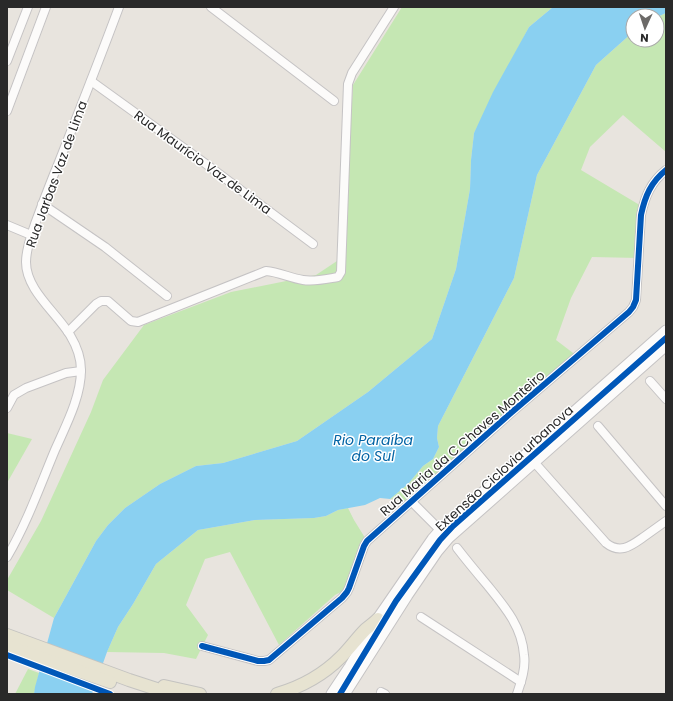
<svg xmlns="http://www.w3.org/2000/svg" width="673" height="701" viewBox="0 0 673 701" font-family="Poppins,sans-serif">
	<style>
		.green { fill: #c5e7b3 }
		.water { fill: #8ad0f1 }
		.lines { fill: none; stroke-linecap: round; stroke-linejoin: round }
		.street-casing { stroke: #c5c3c4; stroke-width: 10 }
		.secondary-casing { stroke: #c5c3c4; stroke-width: 13 }
		.primary-casing { stroke: #c4c3c0; stroke-width: 14 }
		.street { stroke: #fcfbfa; stroke-width: 8 }
		.secondary { stroke: #fcfbfa; stroke-width: 11 }
		.primary { stroke: #e7e3d1; stroke-width: 12 }
		.cycleway-casing { stroke: #fff; stroke-width: 8 }
		.cycleway { stroke: #0057b8; stroke-width: 6 }
		.labels { text-anchor: middle; stroke-width: 3; stroke-linejoin: round; paint-order: stroke }
		.street-label { font-size: 13px; fill: #292929; stroke: #fff }
		.water-label { font-size: 14px; font-style: italic; fill: #0263a4; stroke: #fff }
	</style>
	<rect width="100%" height="100%" fill="#e8e4de"/>
	<g class="green">
		<polygon points="402,7 553,7 529,27 474,133 471,160 470,189 456,269 432,339 368,392 297,441 223,463 196,466 160,484 125,508 108,525 96,541 54,618 7,590 7,580 41,521 91,412 103,380 144,325 231,292 316,275 343,257 353,85"/>
		<polygon points="666,13 666,152 623,115 590,147 581,170 643,207 639,258 592,257 571,298 556,340 577,356 412,502 390,499 408,484 423,466 433,459 439,447 437,438 438,426 514,278 537,175 596,65 633,32 633,40 657,40 657,17"/>
		<polygon points="7,433 32,439 7,483"/>
		<polygon points="348,508 354,520 367,541 349,588 335,595 279,645 230,552 205,559 186,605 208,635 196,659 164,653 107,652 118,627 133,604 156,564 198,530 255,520 314,518 326,516 338,510"/>
		<polygon points="28,669 39,673 34,694 15,694"/>
	</g>
	<polygon class="water" points="553,7 666,7 666,13 657,17 633,16 633,32 596,65 537,175 514,278 438,426 437,438 439,447 433,459 423,466 408,484 390,499 380,498 365,505 338,510 326,516 314,518 255,520 198,530 156,564 133,604 118,627 107,652 92,694 34,694 35,687 54,618 96,541 108,525 125,508 160,484 196,466 223,463 297,441 368,392 432,339 456,269 470,189 471,160 474,133 493,92 529,27"/>
	<g class="lines">
		<defs>
			<g id="street">
				<polyline points="211,7 334,101"/>
				<polyline points="7,61 28,7"/>
				<polyline points="91,81 206,164 313,244"/>
				<polyline points="7,111 46,7"/>
				<polyline points="42,204 105,247 167,296"/>
				<polyline points="7,225 31,235"/>
				<path d="M68 332 96 304 101 301H108L131 321 138 322 266 271C279 272 290 278 303 280 314 282 326 279 338 277L341 272 348 84 352 73 394 7"/>
				<polyline points="650,381 666,399"/>
				<polyline points="7,408 14,395 26,388 66,373 81,371"/>
				<polyline points="598,426 666,506"/>
				<path d="M534 462 606 543C621 555 632 545 645 536 652 531 659 526 666 521"/>
				<polyline points="412,502 444,534"/>
				<path d="M457 548C467 561 477 573 488 586 505 607 522 627 524 655 526 668 521 682 517 694"/>
				<path d="M7 557C27 523 40 486 55 450 66 425 81 397 81 370 81 358 76 345 70 335 56 312 26 290 26 262 26 249 31 236 35 224 42 205 49 186 57 167 78 114 99 61 119 7"/>
				<polyline points="421,617 521,682"/>
				<path d="M202 646 258 661H264L269 660 342 598 347 592 349 588 364 546 367 541 512 412 629 312 633 307 636 300 641 215C645 196 651 182 666 170"/>
				<polyline points="381,692 385,694"/>
			</g>
			<g id="secondary">
				<polyline points="332,694 350,667 378,619 433,539 441,530 666,331"/>
				<polyline points="344,694 407,595 437,551 448,538 666,345"/>
			</g>
			<g id="primary">
				<polyline points="7,635 129,680 172,694"/>
				<polyline points="7,646 110,682"/>
				<polyline points="164,686 200,694"/>
				<path d="M277 694C301 687 323 675 341 657 350 648 357 638 366 629 370 626 374 623 378 619"/>
			</g>
		</defs>
		<use href="#street" class="street-casing"/>
		<use href="#secondary" class="secondary-casing"/>
		<use href="#primary" class="primary-casing"/>
		<use href="#street" class="street"/>
		<use href="#secondary" class="secondary"/>
		<use href="#primary" class="primary"/>
		<defs>
			<g id="cycleway">
				<path d="M202 646 258 661H264L269 660 342 598 347 592 349 588 364 546 367 541 512 412 629 312 633 307 636 300 641 215C645 196 651 182 666 170"/>
				<polyline points="7,655 110,694"/>
				<polyline points="340,694 396,601 440,540 453,526 666,338"/>
			</g>
		</defs>
		<use href="#cycleway" class="cycleway-casing"/>
		<use href="#cycleway" class="cycleway"/>
	</g>
	<g class="labels">
		<g class="street-label">
			<text transform="translate(203 162) rotate(36)" y="5">Rua Maurício Vaz de Lima</text>
			<text transform="translate(56 174) rotate(-70)" y="5">Rua Jarbas Vaz de Lima</text>
			<text transform="translate(462 443) rotate(-41)" y="5">Rua Maria da C Chaves Monteiro</text>
			<text transform="translate(504 468) rotate(-42)" y="5">Extensão Ciclovia urbanova</text>
		</g>
		<g class="water-label">
			<text x="373" y="445">Rio Paraíba<tspan x="373" dy="16">do Sul</tspan></text>
		</g>
	</g>
	<rect width="673" height="701" fill="none" stroke="#292929" stroke-width="16"/>
	<g transform="translate(645 28) rotate(183)"><circle r="19" fill="#ffffff" stroke="#a9a9a9"/>
	<path d="M0-3L7 15L0 10L-7 15Z" fill="#6c6a68"/>
	<text y="-6" font-size="11" font-weight="bold" text-anchor="middle" fill="#292929">N</text>
	</g>
</svg>
